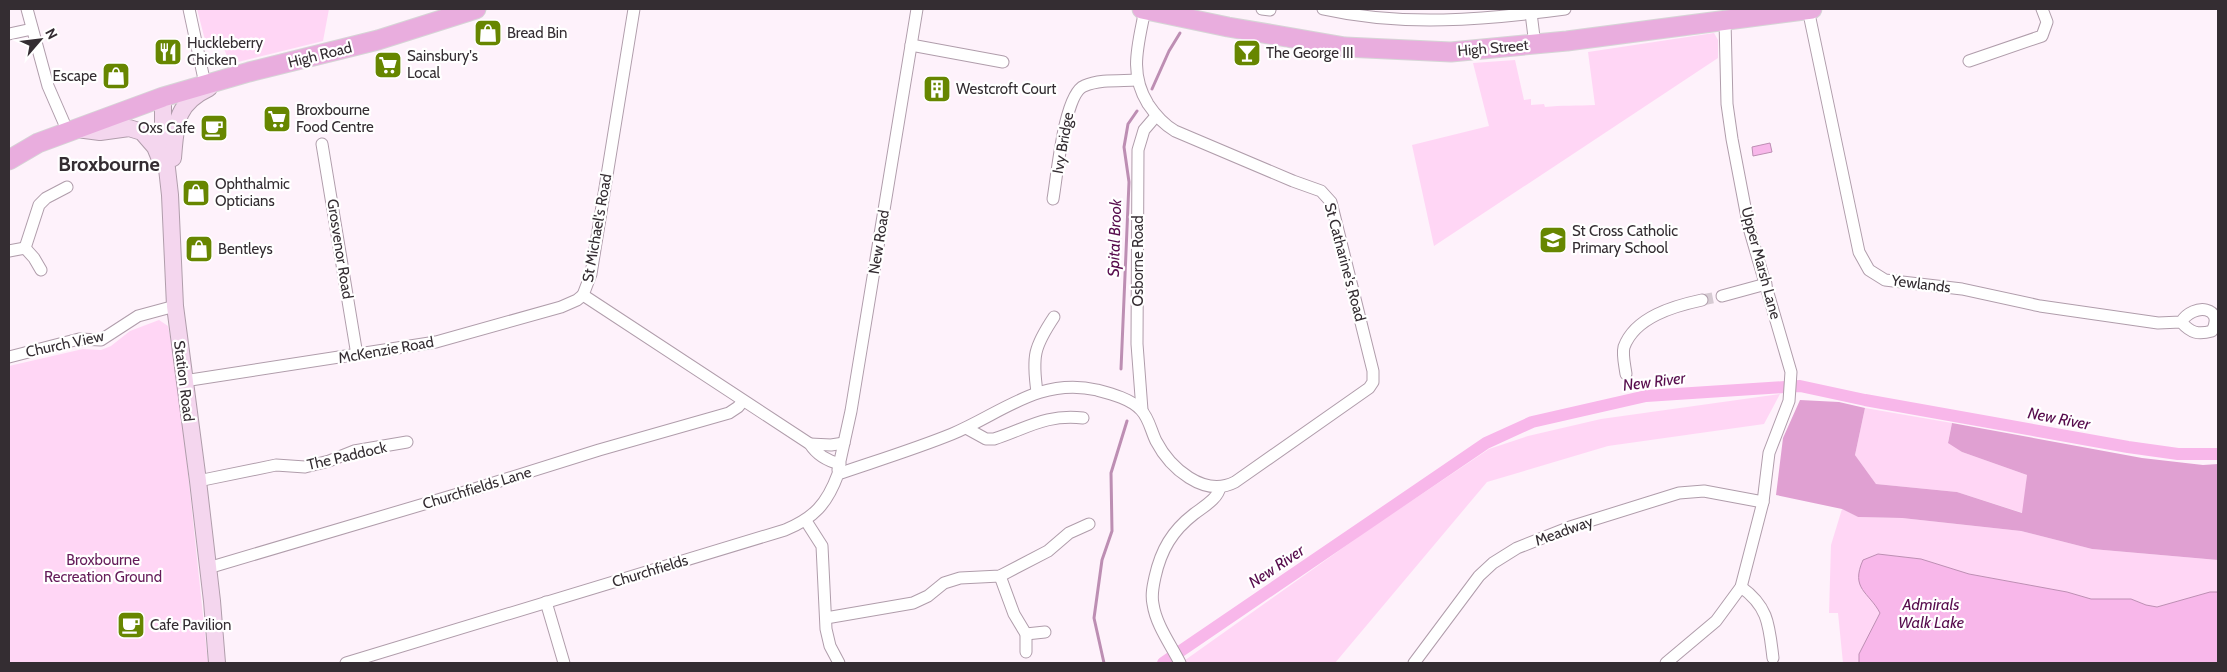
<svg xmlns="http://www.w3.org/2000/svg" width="2227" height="672" viewBox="0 0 2227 672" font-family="Cabin,sans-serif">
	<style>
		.green { fill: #ffd6f5 }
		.forest { fill: #e0a0d2 }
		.water { fill: #f8b7ea; stroke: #bd8eb3 }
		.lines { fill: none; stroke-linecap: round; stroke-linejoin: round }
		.stream { stroke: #bd8eb3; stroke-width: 3 }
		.canal { stroke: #f8b7ea; stroke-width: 12 }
		.minor-tunnel { stroke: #d6cbd3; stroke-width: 11; stroke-dasharray: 11 5.5; stroke-linecap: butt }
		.minor-casing { stroke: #b09dab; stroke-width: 13 }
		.secondary-casing { stroke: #b09dab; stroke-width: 18 }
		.primary-casing { stroke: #d6d5d6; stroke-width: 21 }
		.minor { stroke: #fff; stroke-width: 11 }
		.secondary { stroke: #f4d6ee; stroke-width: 16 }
		.primary { stroke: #e9adde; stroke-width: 19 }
		.labels { text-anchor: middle; stroke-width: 4.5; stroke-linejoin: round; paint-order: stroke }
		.poi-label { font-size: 15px; fill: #342d32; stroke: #fff; text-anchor: start }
		.street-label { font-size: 15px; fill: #342d32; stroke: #fff }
		.park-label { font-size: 15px; fill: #641b59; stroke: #fff }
		.water-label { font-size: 16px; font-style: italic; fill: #570c4d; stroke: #fff }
		.district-label { font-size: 20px; font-weight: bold; fill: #342d32; stroke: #fff }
	</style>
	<rect width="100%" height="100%" fill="#fef2fb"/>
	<g class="green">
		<polygon points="197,9 329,9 323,41 230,64 223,46 206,44"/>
		<path d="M1714 33 1718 40V58L1434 246 1412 145 1489 126 1473 63 1515 60 1524 100 1531 99V105L1544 104 1545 107C1561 105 1578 106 1595 105L1588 52Z"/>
		<polygon points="159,320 168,326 178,378 208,663 9,663 9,366 83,349 101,350 111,346 130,331"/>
		<polygon points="1780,394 1764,424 1608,446 1487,482 1335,663 1181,663 1368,530 1489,449 1528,436 1601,419"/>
		<polygon points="1865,408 1952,423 1948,442 1962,452 2027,475 2023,513 1957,492 1876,484 1855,455"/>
		<path d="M1842 509 1858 517 1902 518 2021 531 2092 549 2218 560V592H2210L2157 607 2146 605 2131 599H2091L2067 592 1969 574 1921 559 1878 554 1859 569C1860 599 1868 591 1880 613L1859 654V663H1843L1838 613H1829L1831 545Z"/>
	</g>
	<polygon class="forest" points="1800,400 1839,402 1865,408 1855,455 1876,484 1957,492 2022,513 2027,475 1962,452 1948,443 1952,423 2142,458 2203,465 2218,464 2218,560 2092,549 2021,531 1902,518 1858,517 1842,509 1776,495 1783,438"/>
	<g class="water">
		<polygon points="1770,143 1772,152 1753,156 1752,147"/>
		<path d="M1878 554 1921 559 1969 574 2067 592 2091 599H2131L2146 605 2157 607 2210 592H2218V663H1859V654L1880 613C1869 592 1850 589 1863 560Z"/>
	</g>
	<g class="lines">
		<g class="stream">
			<polyline points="1152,89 1169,51 1180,33"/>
			<polyline points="1121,369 1129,182 1124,147 1128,124 1137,111"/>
			<polyline points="1104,663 1094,618 1102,560 1112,531 1111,473 1127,421"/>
		</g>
		<polyline class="canal" points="1163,663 1486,443 1532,422 1646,396 1800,386 1865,400 2128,447 2178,454 2218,454"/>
		<polyline class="minor-tunnel" points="1702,300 1722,296"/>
		<defs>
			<g id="minor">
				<polyline points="27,9 48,86 68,132"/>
				<polyline points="189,9 205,84"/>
				<path d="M634 9 591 274 583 295 810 444C817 455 828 461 840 464"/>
				<polyline points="1262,9 1270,10"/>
				<path d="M1323 9C1403 27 1484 20 1565 9"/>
				<path d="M1808 9 1859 252 1869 270 1885 280 1962 289 2040 306 2158 323 2181 322C2191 333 2198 335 2212 331 2225 307 2194 302 2181 322"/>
				<polyline points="1531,13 1535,45"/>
				<polyline points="9,34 32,29"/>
				<polyline points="911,45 1003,62"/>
				<polyline points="1969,61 2042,36 2047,22 2042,9"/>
				<polyline points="322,144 357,355"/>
				<path d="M1053 199C1057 177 1064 94 1084 86 1100 79 1121 81 1137 80"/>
				<polyline points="25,248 39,205 46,198 67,187"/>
				<polyline points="25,248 34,258 41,270"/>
				<polyline points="9,251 25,248"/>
				<polyline points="1722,296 1766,284"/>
				<polyline points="9,357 79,339 101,340 138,316 175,306"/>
				<path d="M1626 374C1625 366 1622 355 1624 347 1635 317 1674 306 1702 300"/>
				<polyline points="184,381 436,342 561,307 577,300 583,295"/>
				<path d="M1037 392C1032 356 1034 347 1054 317"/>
				<polyline points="1142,410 1137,344 1138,150 1144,130 1156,116"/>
				<path d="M966 428 986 439H994C1028 428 1045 414 1083 418"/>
				<polyline points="810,444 831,445 844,443"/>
				<polyline points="838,470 851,411 917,9"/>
				<polyline points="198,481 276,465 305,467 329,461 354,451 407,442"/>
				<polyline points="806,521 822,546 826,629 830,646 839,663"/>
				<polyline points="208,568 468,491 599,450 729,413 738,407 743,401"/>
				<polyline points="1000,576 1014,614 1026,634 1026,652"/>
				<path d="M1741 587C1769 607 1769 626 1773 658"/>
				<polyline points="546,602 564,663"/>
				<polyline points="826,618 913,603 928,596 944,583 960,578 1000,576 1048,551 1069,533 1089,524"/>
				<polyline points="1026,634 1045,632"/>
				<path d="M346 663 785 530C814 518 827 504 838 474 876 461 915 449 952 434 1002 413 1039 377 1097 390 1112 394 1131 399 1141 410 1149 418 1151 431 1156 441 1170 468 1204 498 1235 482L1369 388 1373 382V371L1331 202 1321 191 1293 181 1175 131C1163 124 1156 116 1148 104 1128 72 1139 43 1145 9"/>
				<path d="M1180 663C1171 645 1156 625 1153 604 1151 595 1153 586 1155 577 1161 550 1172 531 1194 514 1203 507 1218 499 1220 487"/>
				<polyline points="1414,663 1479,576 1493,563 1517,548 1570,527 1679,493 1704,491 1763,502"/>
				<polyline points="1666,663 1716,621 1741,587 1763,502 1769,453 1789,401 1791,372 1749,228 1732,139 1727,104 1725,20"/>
			</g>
			<g id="secondary">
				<polyline points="163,97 163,133 170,195 175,306 198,481 212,601 217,663"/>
				<polyline points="77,129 100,132 129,128 142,132 155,147 162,164"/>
				<path d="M173 158C176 124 175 104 209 88"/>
			</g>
			<g id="primary">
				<polyline points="1142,9 1228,27 1345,47 1451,52 1567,41 1812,9"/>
				<polyline points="9,160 38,143 163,97 249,72 378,40 476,9"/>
			</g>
		</defs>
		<use href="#minor" class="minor-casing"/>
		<use href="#secondary" class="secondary-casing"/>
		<use href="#primary" class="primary-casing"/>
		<use href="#minor" class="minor"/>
		<use href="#secondary" class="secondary"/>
		<use href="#primary" class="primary"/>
	</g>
	<defs>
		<symbol id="shop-square" viewBox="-11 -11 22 22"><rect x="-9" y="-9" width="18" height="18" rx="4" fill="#678600" stroke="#fff"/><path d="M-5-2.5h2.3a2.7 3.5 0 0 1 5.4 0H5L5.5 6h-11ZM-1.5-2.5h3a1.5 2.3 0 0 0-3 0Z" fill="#fff"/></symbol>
		<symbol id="restaurant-square" viewBox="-11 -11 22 22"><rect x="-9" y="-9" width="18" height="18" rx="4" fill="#678600" stroke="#fff"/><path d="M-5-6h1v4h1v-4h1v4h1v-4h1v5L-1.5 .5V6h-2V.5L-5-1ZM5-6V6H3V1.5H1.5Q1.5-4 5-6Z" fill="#fff"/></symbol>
		<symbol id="bar-square" viewBox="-11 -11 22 22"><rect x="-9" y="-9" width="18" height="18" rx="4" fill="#678600" stroke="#fff"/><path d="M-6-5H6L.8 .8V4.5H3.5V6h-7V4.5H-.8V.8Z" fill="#fff"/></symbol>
		<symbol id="supermarket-square" viewBox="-11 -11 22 22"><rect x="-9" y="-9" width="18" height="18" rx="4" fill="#678600" stroke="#fff"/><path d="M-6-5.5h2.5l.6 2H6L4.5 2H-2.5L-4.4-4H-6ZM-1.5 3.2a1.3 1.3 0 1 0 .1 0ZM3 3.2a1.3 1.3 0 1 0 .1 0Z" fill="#fff"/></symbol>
		<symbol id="building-square" viewBox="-11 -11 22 22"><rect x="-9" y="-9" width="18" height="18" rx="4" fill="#678600" stroke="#fff"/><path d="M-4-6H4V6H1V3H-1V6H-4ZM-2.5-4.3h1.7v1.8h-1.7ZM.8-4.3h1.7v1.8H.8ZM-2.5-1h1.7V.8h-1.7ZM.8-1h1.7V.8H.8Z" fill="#fff"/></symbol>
		<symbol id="cafe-square" viewBox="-11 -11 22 22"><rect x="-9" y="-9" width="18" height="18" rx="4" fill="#678600" stroke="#fff"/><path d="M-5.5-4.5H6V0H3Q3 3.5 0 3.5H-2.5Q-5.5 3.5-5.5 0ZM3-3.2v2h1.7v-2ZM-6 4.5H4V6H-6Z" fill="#fff"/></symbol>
		<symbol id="school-square" viewBox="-11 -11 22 22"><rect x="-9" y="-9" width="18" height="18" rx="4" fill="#678600" stroke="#fff"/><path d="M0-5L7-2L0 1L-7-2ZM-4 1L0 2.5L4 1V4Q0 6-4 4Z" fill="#fff"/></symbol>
	</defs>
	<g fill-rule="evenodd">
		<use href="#shop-square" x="472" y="17" width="32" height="32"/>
		<use href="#restaurant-square" x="152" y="36" width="32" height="32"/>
		<use href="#bar-square" x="1231" y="37" width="32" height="32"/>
		<use href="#supermarket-square" x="372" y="49" width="32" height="32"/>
		<use href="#shop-square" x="100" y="60" width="32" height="32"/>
		<use href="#building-square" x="921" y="73" width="32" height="32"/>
		<use href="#supermarket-square" x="261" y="103" width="32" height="32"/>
		<use href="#cafe-square" x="198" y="112" width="32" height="32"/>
		<use href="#shop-square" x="180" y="177" width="32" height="32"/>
		<use href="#school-square" x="1537" y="224" width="32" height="32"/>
		<use href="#shop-square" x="183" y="233" width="32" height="32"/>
		<use href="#cafe-square" x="115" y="609" width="32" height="32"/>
	</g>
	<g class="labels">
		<g class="poi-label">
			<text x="507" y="38">Bread Bin</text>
			<text x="187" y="48">Huckleberry<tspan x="187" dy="17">Chicken</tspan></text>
			<text x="1266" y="58">The George III</text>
			<text x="407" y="61">Sainsbury's<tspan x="407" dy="17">Local</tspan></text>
			<text x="97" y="81" text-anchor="end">Escape</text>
			<text x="956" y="94">Westcroft Court</text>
			<text x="296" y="115">Broxbourne<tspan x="296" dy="17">Food Centre</tspan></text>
			<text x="195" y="133" text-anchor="end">Oxs Cafe</text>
			<text x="215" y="189">Ophthalmic<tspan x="215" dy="17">Opticians</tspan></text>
			<text x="1572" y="236">St Cross Catholic<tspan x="1572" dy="17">Primary School</tspan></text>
			<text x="218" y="254">Bentleys</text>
			<text x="150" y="630">Cafe Pavilion</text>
		</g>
		<g class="street-label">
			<text transform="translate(1493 48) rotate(-5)" y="5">High Street</text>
			<text transform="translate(320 55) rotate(-14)" y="5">High Road</text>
			<text transform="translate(1063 143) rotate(-80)" y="5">Ivy Bridge</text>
			<text transform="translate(597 228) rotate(-80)" y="5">St Michael's Road</text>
			<text transform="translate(879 242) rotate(-81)" y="5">New Road</text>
			<text transform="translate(340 249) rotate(81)" y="5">Grosvenor Road</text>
			<text transform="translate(1138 261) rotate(-90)" y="5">Osborne Road</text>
			<text transform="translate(1345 262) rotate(75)" y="5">St Catharine's Road</text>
			<text transform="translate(1761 263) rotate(75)" y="5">Upper Marsh Lane</text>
			<text transform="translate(1921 284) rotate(7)" y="5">Yewlands</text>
			<text transform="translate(65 344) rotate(-12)" y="5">Church View</text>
			<text transform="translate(386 350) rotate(-10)" y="5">McKenzie Road</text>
			<text transform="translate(184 381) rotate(83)" y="5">Station Road</text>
			<text transform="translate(347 456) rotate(-13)" y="5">The Paddock</text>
			<text transform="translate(477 488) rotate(-17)" y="5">Churchfields Lane</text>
			<text transform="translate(1564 531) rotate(-20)" y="5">Meadway</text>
			<text transform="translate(650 571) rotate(-17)" y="5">Churchfields</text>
		</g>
		<g class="park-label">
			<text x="103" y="565">Broxbourne<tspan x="103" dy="17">Recreation Ground</tspan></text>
		</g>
		<g class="water-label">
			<text transform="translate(1114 238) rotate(-88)" y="6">Spital Brook</text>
			<text transform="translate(1654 381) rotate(-7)" y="6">New River</text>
			<text transform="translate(2059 418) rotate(11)" y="6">New River</text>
			<text transform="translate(1276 566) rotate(-34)" y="6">New River</text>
			<text x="1931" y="610">Admirals<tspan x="1931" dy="18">Walk Lake</tspan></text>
		</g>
		<g class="district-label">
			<text x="109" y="171">Broxbourne</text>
		</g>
	</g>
	<rect width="2227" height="672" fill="none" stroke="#342d32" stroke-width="20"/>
	<g transform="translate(40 40) rotate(62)" stroke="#ffffff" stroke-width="4" paint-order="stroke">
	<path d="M0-4L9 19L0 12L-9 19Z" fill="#342d32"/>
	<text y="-8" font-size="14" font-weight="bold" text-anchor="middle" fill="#342d32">N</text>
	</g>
</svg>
